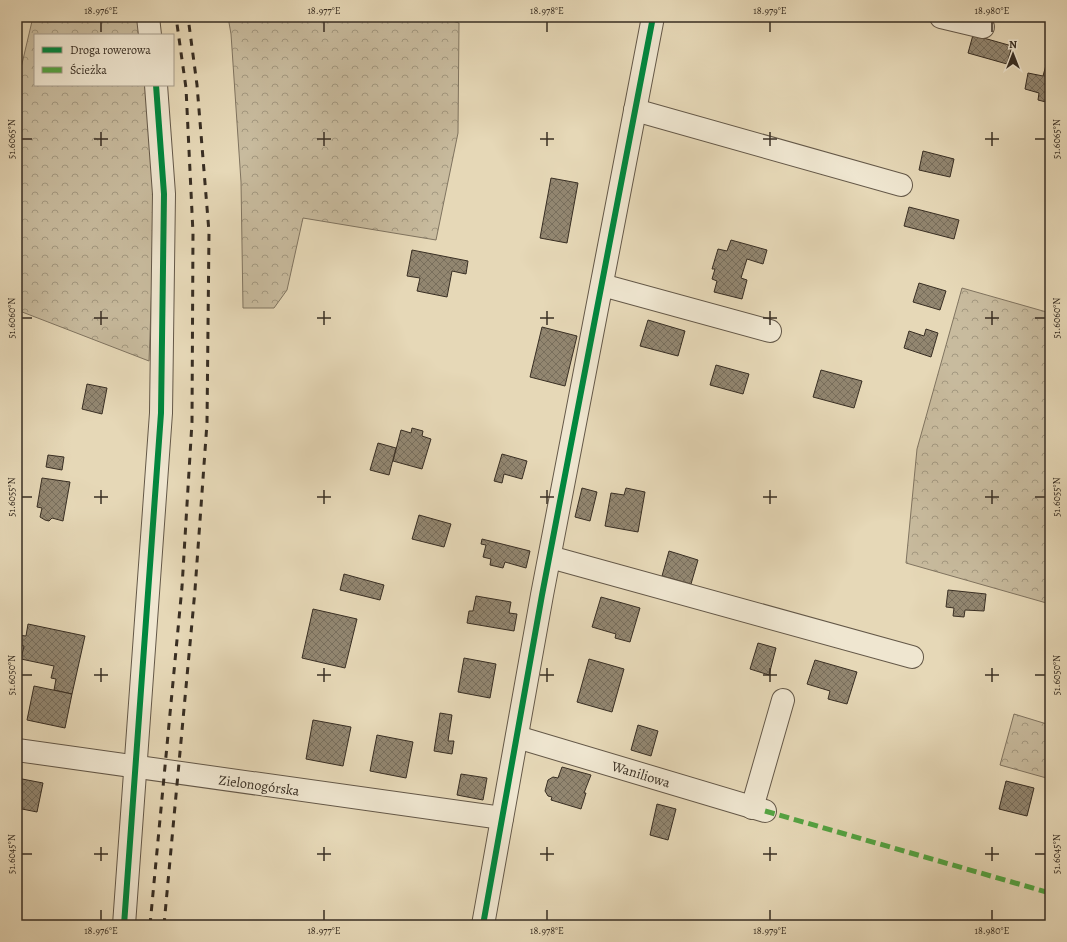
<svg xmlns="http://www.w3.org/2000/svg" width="1067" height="942" viewBox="0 0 1067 942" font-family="Alegreya,serif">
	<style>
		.forest { fill: url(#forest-crowns); stroke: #807460 }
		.building { fill: url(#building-cross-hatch); stroke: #382e23 }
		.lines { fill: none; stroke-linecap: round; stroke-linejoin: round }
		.minor-casing { stroke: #645848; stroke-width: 24 }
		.minor { stroke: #efe6d0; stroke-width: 22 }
		.rail { stroke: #382e23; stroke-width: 3; stroke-dasharray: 7 7; stroke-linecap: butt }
		.quiet { stroke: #53a442; stroke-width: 5; stroke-dasharray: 10 5; stroke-linecap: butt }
		.cycleway-casing { stroke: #efe6d0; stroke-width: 8 }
		.cycleway { stroke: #00873e; stroke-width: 6 }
		.ticks { fill: none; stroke: #382e23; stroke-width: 1.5 }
		.labels { text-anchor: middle; stroke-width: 3; stroke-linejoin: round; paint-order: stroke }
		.street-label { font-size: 14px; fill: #382e23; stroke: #efe6d0 }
		.neatline { fill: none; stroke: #382e23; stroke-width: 1.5 }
		.ticks-label { font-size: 10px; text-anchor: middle; fill: #382e23 }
	</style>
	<defs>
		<pattern id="forest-crowns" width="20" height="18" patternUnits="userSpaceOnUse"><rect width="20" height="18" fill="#c8bb9e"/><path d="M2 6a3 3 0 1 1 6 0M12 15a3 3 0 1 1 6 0" fill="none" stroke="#a39880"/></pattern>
		<pattern id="building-cross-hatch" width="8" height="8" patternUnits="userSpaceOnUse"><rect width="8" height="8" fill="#928670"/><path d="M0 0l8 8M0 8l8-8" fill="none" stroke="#786e5c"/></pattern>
	</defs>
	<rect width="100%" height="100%" fill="#e6d8b7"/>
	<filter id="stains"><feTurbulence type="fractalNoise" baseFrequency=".005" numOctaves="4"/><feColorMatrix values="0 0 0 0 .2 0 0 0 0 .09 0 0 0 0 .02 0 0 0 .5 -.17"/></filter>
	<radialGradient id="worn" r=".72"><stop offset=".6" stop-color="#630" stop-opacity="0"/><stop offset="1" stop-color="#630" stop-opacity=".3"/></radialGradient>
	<g class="forest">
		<polygon points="33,17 141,17 144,35 35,35 35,85 150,85 156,173 149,361 17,310 17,85"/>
		<polygon points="228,17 439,17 459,23 458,133 436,240 303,218 287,290 274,308 243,308 241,182 231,34"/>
		<polygon points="962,288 1050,313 1050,604 906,563 917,449"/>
		<polygon points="1014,714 1050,725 1050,779 1000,765"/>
	</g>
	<g class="building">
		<polygon points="973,35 1012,46 1007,64 968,53"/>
		<polygon points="1046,65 1050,66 1050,103 1038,100 1039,93 1025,89 1028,73 1043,76"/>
		<polygon points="923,151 954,159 950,177 919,170"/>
		<polygon points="551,178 578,183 567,243 540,238"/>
		<polygon points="909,207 959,220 954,239 904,226"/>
		<polygon points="731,240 767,250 763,264 747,259 741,278 747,280 742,299 714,292 717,281 712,279 715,269 712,269 718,249 727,251"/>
		<polygon points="412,250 468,261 466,274 452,271 447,297 417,291 420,278 407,276"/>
		<polygon points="919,283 946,291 940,310 913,302"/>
		<polygon points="648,320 685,331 678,356 640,346"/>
		<polygon points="542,327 577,336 565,386 530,377"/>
		<polygon points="926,329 938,333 931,357 904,348 909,331 924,336"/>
		<polygon points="716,365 749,374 743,394 710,385"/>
		<polygon points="821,370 862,381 854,408 813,397"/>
		<polygon points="87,384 107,388 102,414 82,409"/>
		<polygon points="412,428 423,431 422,436 431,439 422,469 393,461 401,430 411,433"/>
		<polygon points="378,443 396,448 389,475 370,470"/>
		<polygon points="502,454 527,461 522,479 504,474 502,483 494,481"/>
		<polygon points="48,455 64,457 62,470 46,467"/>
		<polygon points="42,478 70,482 63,521 52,518 49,521 45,520 40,517 42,508 37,507"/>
		<polygon points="582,488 597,492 590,521 575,517"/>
		<polygon points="626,488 645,492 638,532 605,526 611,493 624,495"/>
		<polygon points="419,515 451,524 444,547 412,539"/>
		<polygon points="482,539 530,551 526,568 505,562 503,568 490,565 491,559 483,557 486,545 481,544"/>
		<polygon points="669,551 698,560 691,584 662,576"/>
		<polygon points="344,574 384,585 380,600 340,590"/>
		<polygon points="948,590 986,594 984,611 965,610 964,617 953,616 954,608 946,607"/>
		<polygon points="476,596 511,602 509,613 517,614 514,631 467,623 469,611 473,611"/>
		<polygon points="601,597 640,608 630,642 615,638 616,634 592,627"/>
		<polygon points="313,609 357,619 345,668 302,658"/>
		<polygon points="28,624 85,636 72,694 54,690 56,679 51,678 54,666 21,659 24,646 17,645 17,635 26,636"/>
		<polygon points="758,643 776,648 769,675 750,669"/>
		<polygon points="464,658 496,664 490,698 458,692"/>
		<polygon points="589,659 624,669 612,712 577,702"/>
		<polygon points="815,660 857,672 847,704 828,699 830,691 807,684"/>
		<polygon points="34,686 72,694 65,728 27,720"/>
		<polygon points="440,713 452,715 448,741 454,741 452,754 434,751"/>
		<polygon points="313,720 351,727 343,766 306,759"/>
		<polygon points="638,725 658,731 651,756 631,750"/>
		<polygon points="377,735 413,742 406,778 370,771"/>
		<polygon points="562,767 591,775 584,793 586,793 581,809 551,800 552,797 548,796 545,791 548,780 553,777 558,778"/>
		<polygon points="461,774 487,778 483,800 457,795"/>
		<polygon points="17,778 43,783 37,812 17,808"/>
		<polygon points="1006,781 1034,788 1027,816 999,809"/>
		<polygon points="657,804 676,809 668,840 650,835"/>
	</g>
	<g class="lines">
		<defs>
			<g id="minor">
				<polyline points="148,17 150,35"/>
				<polyline points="941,17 983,27"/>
				<polyline points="635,110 901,185"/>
				<polyline points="602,285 770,331"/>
				<polyline points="550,557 912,657"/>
				<polyline points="517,737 765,811"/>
				<polyline points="17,750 502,818"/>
				<polyline points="752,808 783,700"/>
				<polyline points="124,925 161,413 164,194 156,85"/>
				<polyline points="483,925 542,595 653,17"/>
			</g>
		</defs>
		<use href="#minor" class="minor-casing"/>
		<use href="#minor" class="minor"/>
		<g class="rail">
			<polyline points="150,925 182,587 192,422 193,233 186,88 176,17"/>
			<polyline points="164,925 195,590 207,423 209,232 197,85 188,17"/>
		</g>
		<polyline class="quiet" points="765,811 1050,893"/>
		<defs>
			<g id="cycleway">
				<polyline points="124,925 161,413 164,194 156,85"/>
				<polyline points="483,925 542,595 653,17"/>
			</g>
		</defs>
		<use href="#cycleway" class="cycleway-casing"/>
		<use href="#cycleway" class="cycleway"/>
	</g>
	<path class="ticks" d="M101 22V32M324 22V32M547 22V32M770 22V32M992 22V32M101 132V146M324 132V146M547 132V146M770 132V146M992 132V146M22 139H32M94 139H108M317 139H331M540 139H554M763 139H777M985 139H999M1035 139H1045M101 311V325M324 311V325M547 311V325M770 311V325M992 311V325M22 318H32M94 318H108M317 318H331M540 318H554M763 318H777M985 318H999M1035 318H1045M101 490V504M324 490V504M547 490V504M770 490V504M992 490V504M22 497H32M94 497H108M317 497H331M540 497H554M763 497H777M985 497H999M1035 497H1045M101 668V682M324 668V682M547 668V682M770 668V682M992 668V682M22 675H32M94 675H108M317 675H331M540 675H554M763 675H777M985 675H999M1035 675H1045M101 847V861M324 847V861M547 847V861M770 847V861M992 847V861M22 854H32M94 854H108M317 854H331M540 854H554M763 854H777M985 854H999M1035 854H1045M101 910V920M324 910V920M547 910V920M770 910V920M992 910V920"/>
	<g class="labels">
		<g class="street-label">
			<text transform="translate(641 774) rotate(17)" y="5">Waniliowa</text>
			<text transform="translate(259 785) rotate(8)" y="5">Zielonogórska</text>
		</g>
	</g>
	<rect width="1067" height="942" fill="none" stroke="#e6d8b7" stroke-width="44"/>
	<rect x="34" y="34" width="140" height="52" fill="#efe6d0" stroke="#a69c8b"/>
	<rect x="42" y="47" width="20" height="6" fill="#00873e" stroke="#a69c8b"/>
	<text x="70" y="54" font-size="12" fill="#382e23">Droga rowerowa</text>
	<rect x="42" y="67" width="20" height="6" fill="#53a442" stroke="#a69c8b"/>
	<text x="70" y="74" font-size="12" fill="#382e23">Ścieżka</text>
	<g transform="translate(1013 54)" stroke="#efe6d0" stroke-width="3" paint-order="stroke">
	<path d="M0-3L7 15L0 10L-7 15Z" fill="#382e23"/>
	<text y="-6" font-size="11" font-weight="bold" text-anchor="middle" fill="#382e23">N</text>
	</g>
	<rect x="22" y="22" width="1023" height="898" class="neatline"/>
	<g class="ticks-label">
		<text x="101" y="14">18.976°E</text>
		<text x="324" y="14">18.977°E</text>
		<text x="547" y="14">18.978°E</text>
		<text x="770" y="14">18.979°E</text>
		<text x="992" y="14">18.980°E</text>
		<text transform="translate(11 139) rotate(-90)" y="4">51.6065°N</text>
		<text transform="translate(1056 139) rotate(-90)" y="4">51.6065°N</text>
		<text transform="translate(11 318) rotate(-90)" y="4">51.6060°N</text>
		<text transform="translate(1056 318) rotate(-90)" y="4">51.6060°N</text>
		<text transform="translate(11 497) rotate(-90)" y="4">51.6055°N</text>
		<text transform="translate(1056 497) rotate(-90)" y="4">51.6055°N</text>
		<text transform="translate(11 675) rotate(-90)" y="4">51.6050°N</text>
		<text transform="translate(1056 675) rotate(-90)" y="4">51.6050°N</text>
		<text transform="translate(11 854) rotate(-90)" y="4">51.6045°N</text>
		<text transform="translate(1056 854) rotate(-90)" y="4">51.6045°N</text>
		<text x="101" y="934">18.976°E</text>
		<text x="324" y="934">18.977°E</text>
		<text x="547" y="934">18.978°E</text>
		<text x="770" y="934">18.979°E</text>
		<text x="992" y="934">18.980°E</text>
	</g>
	<rect width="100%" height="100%" filter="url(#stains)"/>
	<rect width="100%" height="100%" fill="url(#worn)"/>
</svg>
